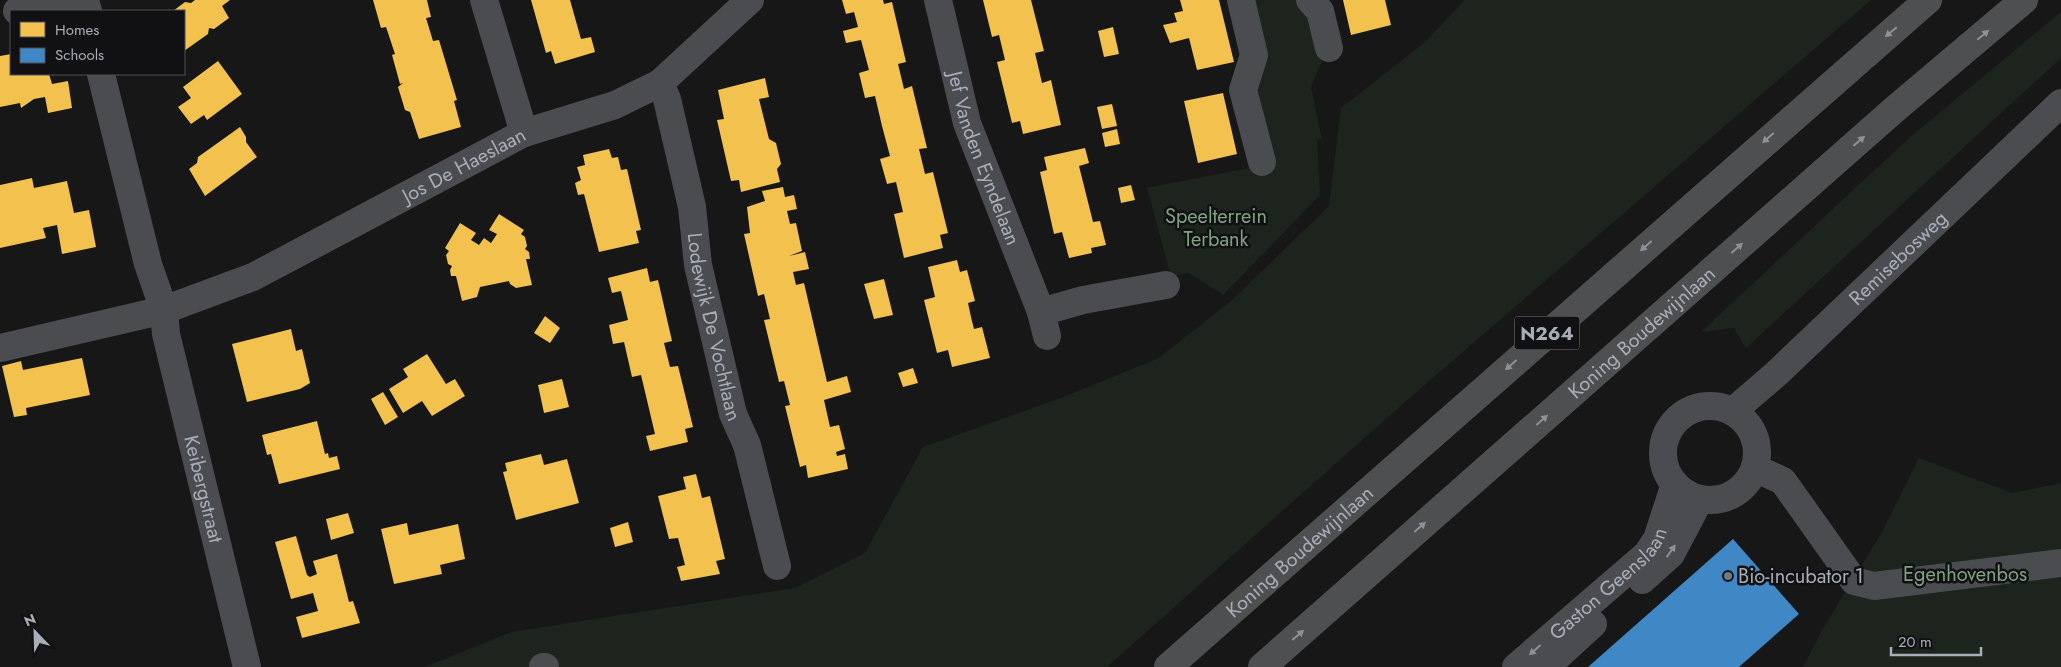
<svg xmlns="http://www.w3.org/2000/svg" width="2061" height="667" viewBox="0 0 2061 667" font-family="Jost,sans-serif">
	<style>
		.green { fill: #1d241e }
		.homes { fill: #f2c14e }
		.schools { fill: #3f88c5 }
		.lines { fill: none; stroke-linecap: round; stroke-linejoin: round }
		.minor { stroke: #4b4c50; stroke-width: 28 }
		.highway { stroke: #4e4f51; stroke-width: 28 }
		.oneway { fill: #8d9299 }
		.oneway2 { fill: #8c9199 }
		.poi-dot { fill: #757980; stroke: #111113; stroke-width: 2 }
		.labels { text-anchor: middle; stroke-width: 5; stroke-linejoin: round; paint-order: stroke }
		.shield { fill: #111113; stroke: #7b7f86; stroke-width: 1 }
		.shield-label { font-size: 19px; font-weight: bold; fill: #a8aeb8 }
		.street-label { font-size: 20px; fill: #a8aeb8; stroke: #111113 }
		.park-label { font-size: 20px; fill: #80a280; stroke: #111113 }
		.poi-label { font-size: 20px; fill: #a8aeb8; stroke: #111113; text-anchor: start }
	</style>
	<rect width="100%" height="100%" fill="#171717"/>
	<g class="green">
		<polygon points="1246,0 1305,0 1327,48 1311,87 1322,139 1317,140 1320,195 1223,295 1189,273 1171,276 1147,188 1264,165"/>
		<polygon points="1465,0 1871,0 1406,401 1107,667 425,667 511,632 795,588 865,553 923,447 1061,398 1157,359 1230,302 1329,206 1341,108 1424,43"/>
		<polygon points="2061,12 2061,58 1746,348 1734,328 1701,332 1909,138"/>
		<polygon points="1919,458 2012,493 2061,483 2061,667 1803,667 1821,632 1882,532"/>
	</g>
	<g class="homes">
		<polygon points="195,0 230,0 222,6 229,18 214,29 209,28 208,34 184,51 184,11 173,11 185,2 191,3"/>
		<polygon points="373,0 427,0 431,17 426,18 433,41 439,40 457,100 454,101 461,127 419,139 410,112 405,110 398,87 403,83 400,84 392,55 395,54 386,27 381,28"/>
		<polygon points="531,0 570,0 581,39 591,37 595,52 555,64 551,51 546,53"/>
		<polygon points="842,0 883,0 884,4 892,2 906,62 898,64 904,89 912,86 927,148 919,149 925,174 933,172 948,233 940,235 943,248 904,258 894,214 903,212 896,182 887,184 880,159 890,156 882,126 875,96 865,98 859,73 869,70 861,40 846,43 843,31 858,27 854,12 846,14"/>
		<polygon points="983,0 1031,0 1044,51 1035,53 1042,83 1051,80 1061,125 1023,134 1020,121 1012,123 997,62 1005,60 999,35 992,37"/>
		<polygon points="1180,0 1219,0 1234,62 1197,70 1189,38 1170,43 1163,25 1177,22 1174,13 1183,11"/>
		<polygon points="1343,0 1385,0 1391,25 1351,35"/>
		<polygon points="1113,27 1119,54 1104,57 1098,31"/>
		<polygon points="11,54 11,74 49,74 52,84 68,81 72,108 48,113 45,97 34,99 21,108 20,103 0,107 0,56"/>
		<polygon points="218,61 242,94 207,120 204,115 191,124 178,107 191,98 183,87"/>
		<polygon points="765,78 769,97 759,99 769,139 776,143 781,164 777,169 780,182 741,192 739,180 731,181 717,120 724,119 718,90"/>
		<polygon points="1223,93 1237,154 1198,163 1184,101"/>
		<polygon points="1112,104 1117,126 1102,129 1097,107"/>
		<polygon points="240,127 246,137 246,142 257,157 205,196 189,169 197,163 198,157"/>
		<polygon points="1117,129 1120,144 1105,147 1102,133"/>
		<polygon points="1085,148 1089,163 1079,166 1093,222 1100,221 1106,245 1091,248 1092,253 1069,258 1062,232 1054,234 1040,172 1047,170 1044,157"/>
		<polygon points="609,149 612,158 618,157 621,170 627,169 641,230 636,231 639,243 599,252 584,194 578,195 575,183 581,180 577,167 585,165 583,155"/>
		<polygon points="32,178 34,188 67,181 74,213 89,210 96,247 62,254 57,225 43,228 46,238 0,248 0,185"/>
		<polygon points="1131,185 1135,200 1121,203 1118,188"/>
		<polygon points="783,187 785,197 794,195 797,209 787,211 790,224 796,223 802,251 789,256 805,252 809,269 793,272 796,285 804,283 827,382 847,376 851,392 824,400 830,427 839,425 845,449 836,452 837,456 845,454 848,469 808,478 806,465 800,467 785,406 790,405 784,381 779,382 764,320 770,319 764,294 758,296 744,234 750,233 747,207 765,201 762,191"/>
		<polygon points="499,214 524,230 521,234 525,237 527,246 525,249 529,252 530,259 526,259 532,285 516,288 510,284 509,281 480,287 477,297 462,301 456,276 451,276 450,270 452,266 448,264 446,255 449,251 445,248 460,223 476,233 471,240 479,245 484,238 491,243 497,234 489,230"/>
		<polygon points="957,260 960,272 967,270 975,301 968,303 971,317 974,329 982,327 990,358 952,367 948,350 937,353 924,300 935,297 928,267"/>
		<polygon points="647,268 650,282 658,280 672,341 664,343 670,367 678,366 693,427 685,429 688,442 650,451 646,436 655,434 641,375 632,377 624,342 613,344 609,325 628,320 621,291 612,293 608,278"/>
		<polygon points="884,279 893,315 874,319 864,284"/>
		<polygon points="545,316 560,328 550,343 534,333"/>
		<polygon points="291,329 296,351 302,349 310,383 300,389 247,402 232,344"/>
		<polygon points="427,354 446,384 455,379 465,396 432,416 422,401 403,413 389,389 408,377 403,369"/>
		<polygon points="82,358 90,395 26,408 27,415 14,417 2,366 21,361 23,370"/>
		<polygon points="913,368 918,383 903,387 898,373"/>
		<polygon points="562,379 569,407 544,413 538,385"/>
		<polygon points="383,392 398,417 385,425 371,399"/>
		<polygon points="317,421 325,454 328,453 329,458 337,456 340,469 279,484 271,454 267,455 262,435"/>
		<polygon points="541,454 544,465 567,459 579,503 516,520 503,472 507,471 505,463"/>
		<polygon points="696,474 702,498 710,496 725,559 716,561 720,574 681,581 677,567 685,565 678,538 669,539 658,496 686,489 683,477"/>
		<polygon points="348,513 354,533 331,540 326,519"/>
		<polygon points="628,522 633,542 615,547 610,528"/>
		<polygon points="407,523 409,535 458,524 465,559 440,565 442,574 394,584 381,529"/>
		<polygon points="296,536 307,575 310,577 317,574 313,561 337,554 349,602 353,601 360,623 302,638 296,617 318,611 313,593 291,599 275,542"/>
	</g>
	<polygon class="schools" points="1733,539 1799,614 1739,667 1588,667"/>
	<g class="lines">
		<g class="minor">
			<polyline points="85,0 88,11"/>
			<polyline points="484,0 524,133"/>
			<path id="s1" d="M938 0 967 123 1041 312 1083 300 1166 285"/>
			<polyline points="1241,0 1254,55 1243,90 1262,162"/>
			<polyline points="1310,0 1320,11 1329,48"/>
			<polyline points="17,11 66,0"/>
			<path id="s2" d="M101 74 148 264 164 310 166 334 247 667"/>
			<path id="s3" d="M660 83 667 99 692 207 698 265 733 414 747 445 777 566"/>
			<polyline points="1041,312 1047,336"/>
			<path id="s4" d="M0 348 164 310 253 277 524 133 615 105 660 83 750 0"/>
			<circle cx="1710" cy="453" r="47"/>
			<path id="s5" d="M1733 411 1776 374 2061 103"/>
			<polyline points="1755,468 1783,481 1854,581 1874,586 2061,563"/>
			<polyline points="1642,580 1671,554 1700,499"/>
			<polyline points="543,667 545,667"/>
			<path id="s6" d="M1516 667 1647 554 1657 539 1675 484"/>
			<polyline points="1546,667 1593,624"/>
		</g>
		<g class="highway">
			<path id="s7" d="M1168 667 1928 0"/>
			<path id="s8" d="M1262 667 1895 109 2024 0"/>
		</g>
	</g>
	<defs><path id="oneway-solid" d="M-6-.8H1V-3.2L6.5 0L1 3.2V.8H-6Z" transform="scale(1.25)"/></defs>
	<g class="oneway">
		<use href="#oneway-solid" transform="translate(1891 32) rotate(140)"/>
		<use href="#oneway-solid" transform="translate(1983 35) rotate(-40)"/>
		<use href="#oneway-solid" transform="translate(1768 138) rotate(139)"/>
		<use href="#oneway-solid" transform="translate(1859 141) rotate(-41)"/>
		<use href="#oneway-solid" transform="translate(1646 246) rotate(139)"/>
		<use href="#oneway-solid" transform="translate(1737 248) rotate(-41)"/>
		<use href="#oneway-solid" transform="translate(1511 365) rotate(139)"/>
		<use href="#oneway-solid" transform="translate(1542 420) rotate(-41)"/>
		<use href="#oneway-solid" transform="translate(1420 527) rotate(-41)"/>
		<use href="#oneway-solid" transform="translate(1298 635) rotate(-41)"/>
	</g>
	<g class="oneway2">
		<use href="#oneway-solid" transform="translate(1671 551) rotate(-55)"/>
		<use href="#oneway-solid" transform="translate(1535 650) rotate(139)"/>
	</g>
	<circle class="poi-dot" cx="1728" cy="576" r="5"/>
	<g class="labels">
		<rect class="shield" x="1514.5" y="316.5" width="65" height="33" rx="4"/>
		<g class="shield-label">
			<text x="1547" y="340">N264</text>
		</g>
		<g class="street-label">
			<text dy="7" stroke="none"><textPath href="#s1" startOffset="165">Jef Vanden Eyndelaan</textPath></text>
			<text dy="7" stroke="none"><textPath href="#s4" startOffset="502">Jos De Haeslaan</textPath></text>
			<text dy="7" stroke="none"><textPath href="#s5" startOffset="225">Remisebosweg</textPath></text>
			<text dy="7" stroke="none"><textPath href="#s3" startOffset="250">Lodewijk De Vochtlaan</textPath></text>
			<text dy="7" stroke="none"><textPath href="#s8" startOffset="506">Koning Boudewijnlaan</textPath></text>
			<text dy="7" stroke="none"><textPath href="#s2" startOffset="428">Keibergstraat</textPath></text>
			<text dy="7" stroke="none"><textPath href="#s7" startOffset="175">Koning Boudewijnlaan</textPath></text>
			<text dy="7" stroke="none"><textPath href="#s6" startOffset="125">Gaston Geenslaan</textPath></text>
		</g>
		<g class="park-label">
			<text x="1216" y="223">Speelterrein<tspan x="1216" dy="23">Terbank</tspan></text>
			<text x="1965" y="581">Egenhovenbos</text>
		</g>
		<g class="poi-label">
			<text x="1738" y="583">Bio-incubator 1</text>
		</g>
	</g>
	<rect x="10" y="10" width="175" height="65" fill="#111113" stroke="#4d5055"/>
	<rect x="20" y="22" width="25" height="15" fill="#f2c14e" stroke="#4d5055"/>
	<text x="55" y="35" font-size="15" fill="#a8aeb8">Homes</text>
	<rect x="20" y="48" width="25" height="15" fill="#3f88c5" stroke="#4d5055"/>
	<text x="55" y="60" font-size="15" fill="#a8aeb8">Schools</text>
	<g transform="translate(35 632) rotate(337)" stroke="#111113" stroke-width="4" paint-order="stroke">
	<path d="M0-4L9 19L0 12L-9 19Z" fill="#a8aeb8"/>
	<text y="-8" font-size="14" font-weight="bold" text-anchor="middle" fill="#a8aeb8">N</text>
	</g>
	<path d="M1891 647v8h90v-8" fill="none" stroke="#a8aeb8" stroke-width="2.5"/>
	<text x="1898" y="647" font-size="15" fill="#a8aeb8" stroke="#111113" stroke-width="4" paint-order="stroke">20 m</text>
</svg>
